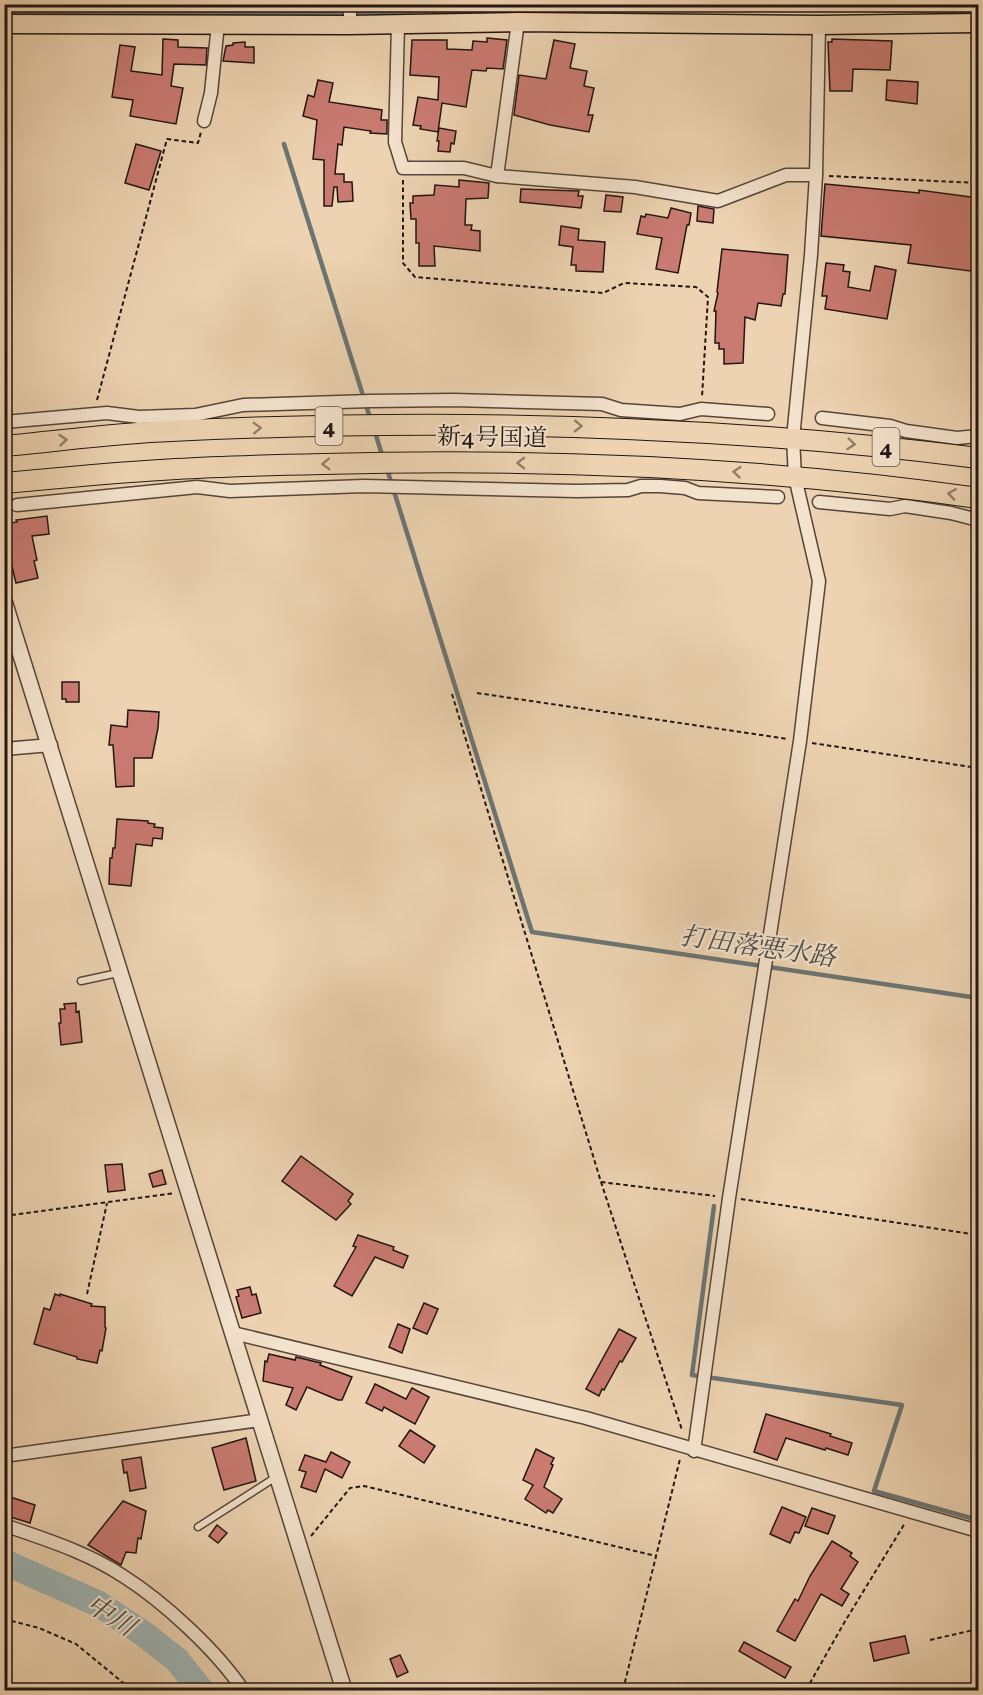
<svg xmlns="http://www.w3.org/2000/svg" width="983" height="1695" viewBox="0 0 983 1695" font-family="Vollkorn,'Noto Serif JP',serif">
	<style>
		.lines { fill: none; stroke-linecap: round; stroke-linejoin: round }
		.stream { stroke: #6c7574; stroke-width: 4.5 }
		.river { stroke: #9db5b6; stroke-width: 26 }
		.building { fill: #c97a71; stroke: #221612; stroke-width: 1.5 }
		.service-casing { stroke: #55453a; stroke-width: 9 }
		.minor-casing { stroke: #55453a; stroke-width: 15 }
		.tertiary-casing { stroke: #55453a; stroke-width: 18 }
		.primary-casing { stroke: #221612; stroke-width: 21 }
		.trunk-casing { stroke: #221612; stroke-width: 22 }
		.path { stroke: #221612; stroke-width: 2; stroke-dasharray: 4.5 3; stroke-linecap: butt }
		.service { stroke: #f3e2cc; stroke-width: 6 }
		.minor { stroke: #f3e2cc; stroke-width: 12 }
		.tertiary { stroke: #f3e2cc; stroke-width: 15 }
		.primary { stroke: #edd3b1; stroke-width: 18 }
		.trunk { stroke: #edd3b1; stroke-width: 20 }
		.oneway { stroke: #927e69 }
		.labels { text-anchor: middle; stroke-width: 4.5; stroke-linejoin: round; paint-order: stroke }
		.shield { fill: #f3e2cc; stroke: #61534a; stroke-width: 1.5 }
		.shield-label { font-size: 22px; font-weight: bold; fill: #221612 }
		.street-label { font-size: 24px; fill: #221612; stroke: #f3e2cc }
		.water-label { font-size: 26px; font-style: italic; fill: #4d4e4b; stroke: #f3e2cc }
	</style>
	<rect width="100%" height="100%" fill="#edd3b1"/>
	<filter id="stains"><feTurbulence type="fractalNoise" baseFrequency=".00333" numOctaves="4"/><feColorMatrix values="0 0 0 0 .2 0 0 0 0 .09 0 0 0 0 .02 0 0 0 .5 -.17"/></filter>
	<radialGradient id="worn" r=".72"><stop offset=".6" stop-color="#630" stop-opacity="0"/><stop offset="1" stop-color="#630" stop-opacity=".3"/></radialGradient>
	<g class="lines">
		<g class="stream">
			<polyline points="4,12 207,14 675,8 978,11"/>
			<polyline points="284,144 371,421"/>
			<polyline points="374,429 383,458"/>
			<polyline points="387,469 532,932 978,998"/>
			<polyline points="714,1206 692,1375 902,1405 874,1491 978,1520"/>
		</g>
		<polyline class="river" points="4,1562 99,1604 144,1634 177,1660 201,1690"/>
	</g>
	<g class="building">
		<polygon points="487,38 507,40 503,69 487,68 486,71 472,70 466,107 442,103 438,132 420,129 421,126 413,125 418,97 438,100 439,77 410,75 412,40 447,40 447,49 472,50 473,41 487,42"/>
		<polygon points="163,39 178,40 178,47 207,48 206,65 174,64 171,86 183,88 176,124 130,116 133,100 112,97 120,45 135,47 131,71 162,75"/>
		<polygon points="832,39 892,41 890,70 853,69 852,91 830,91 828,42 832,42"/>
		<polygon points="554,40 575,44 570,68 587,71 584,86 594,88 588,115 593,115 589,132 550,125 514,115 519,75 546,79"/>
		<polygon points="245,42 245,47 254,47 254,63 223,61 226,46 233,45 233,43"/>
		<polygon points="318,80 333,83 329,102 382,110 381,120 387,120 387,134 370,133 371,131 344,127 342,145 338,144 335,174 344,174 344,182 352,182 353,201 338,202 337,187 334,187 332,206 324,206 324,160 313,159 317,120 303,116 308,95 314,97"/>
		<polygon points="887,80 918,82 917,104 886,100"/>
		<polygon points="439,128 456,131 454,144 451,143 450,152 438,151 439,141 437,141"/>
		<polygon points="136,144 161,151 149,190 125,183"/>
		<polygon points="459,180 489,183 488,198 466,199 465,225 472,225 471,230 480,231 480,251 434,246 435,266 419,266 419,243 416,243 416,219 411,219 410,203 413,203 413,196 434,195 435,185 459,187"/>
		<polygon points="825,184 919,193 919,190 978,198 978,272 908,263 911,245 821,236"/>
		<polygon points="521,189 579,191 578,196 583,196 581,208 520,202"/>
		<polygon points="606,195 623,197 621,212 604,211"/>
		<polygon points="698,206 714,209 713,223 697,221"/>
		<polygon points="671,208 691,213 689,225 687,225 678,273 656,269 662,238 637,234 641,216 645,217 646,214 668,218"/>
		<polygon points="561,226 579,229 578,240 605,242 603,272 576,271 576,265 571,265 573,247 559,245"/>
		<polygon points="722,249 788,255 785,294 783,294 781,306 758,303 755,320 745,317 743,363 724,364 724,349 719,349 719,343 715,343 716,311 714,311 718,293 717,292"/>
		<polygon points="826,263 844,265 843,271 850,272 848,287 870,291 875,266 896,270 887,319 825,309 827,296 822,296"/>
		<polygon points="47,516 49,534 32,536 37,560 34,561 38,578 16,583 4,534 4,524 17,522 16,520"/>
		<polygon points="62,682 79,682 79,702 66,702 66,699 62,699"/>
		<polygon points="128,710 159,712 158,728 152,758 134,758 134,786 116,787 113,745 109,745 111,725 127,727"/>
		<polygon points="117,819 148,821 148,823 155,824 154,827 163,828 162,839 153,838 152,846 136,844 131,886 109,884 110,858 112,858 113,848 115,848"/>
		<polygon points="76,1003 76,1012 79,1011 82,1042 61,1045 59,1023 61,1023 60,1009 65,1009 64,1004"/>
		<polygon points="301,1156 353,1194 348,1201 351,1204 336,1220 282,1181"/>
		<polygon points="122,1164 125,1190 108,1192 105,1165"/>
		<polygon points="162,1170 166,1184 153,1187 149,1174"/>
		<polygon points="358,1235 394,1247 393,1250 408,1256 403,1268 375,1257 352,1296 334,1286 356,1247 353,1246"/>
		<polygon points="250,1287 252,1295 256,1294 261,1313 242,1318 236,1297 239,1296 237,1290"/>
		<polygon points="55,1294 60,1296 60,1294 92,1304 91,1306 105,1307 105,1327 106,1328 102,1351 100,1350 97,1363 77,1359 77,1357 34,1344 44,1308 50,1310"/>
		<polygon points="424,1303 438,1309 427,1334 413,1328"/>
		<polygon points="398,1324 410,1329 402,1353 389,1347"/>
		<polygon points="619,1329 636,1338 622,1362 620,1361 604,1390 602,1389 599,1396 586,1389"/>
		<polygon points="269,1354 295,1360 296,1357 321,1363 320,1365 352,1377 342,1400 338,1400 307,1387 296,1410 286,1405 293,1388 263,1381 265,1361 267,1362"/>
		<polygon points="375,1384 406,1399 412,1388 429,1397 415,1424 384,1407 382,1411 366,1403"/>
		<polygon points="766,1414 831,1434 830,1436 852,1443 848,1455 826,1448 825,1450 786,1438 777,1460 754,1452"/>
		<polygon points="410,1430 435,1446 424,1463 399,1446"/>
		<polygon points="246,1438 256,1481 224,1490 212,1448"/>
		<polygon points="536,1449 554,1458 551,1464 553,1465 544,1487 562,1499 553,1513 548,1510 546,1513 525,1499 533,1485 523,1480"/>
		<polygon points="331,1452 350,1462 342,1478 325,1469 316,1492 301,1487 306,1472 299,1470 305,1455 326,1462"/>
		<polygon points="141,1457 146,1488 130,1491 127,1472 124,1473 122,1460"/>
		<polygon points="4,1495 35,1505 30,1523 4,1515"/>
		<polygon points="123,1501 146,1511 141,1539 138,1538 136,1553 126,1552 121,1565 88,1545"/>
		<polygon points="782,1507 806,1517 799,1533 795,1532 790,1543 770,1534"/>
		<polygon points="812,1508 835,1516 828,1534 805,1526"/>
		<polygon points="217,1525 227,1533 218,1543 209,1536"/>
		<polygon points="832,1541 852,1553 850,1556 858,1562 841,1589 849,1594 842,1606 821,1594 795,1641 777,1631 795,1599 798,1601 810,1576"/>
		<polygon points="905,1636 909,1653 874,1661 870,1643"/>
		<polygon points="744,1642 791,1667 785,1678 739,1651"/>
		<polygon points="400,1655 408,1672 397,1677 390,1659"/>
	</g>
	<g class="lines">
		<defs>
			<g id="service">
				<polyline points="81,981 118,973"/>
				<polyline points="198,1527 276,1477"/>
			</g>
			<g id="minor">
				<polyline points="350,4 350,25"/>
				<polyline points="398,25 395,142 403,168 464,168 497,176 635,187 718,201 786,175 816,175"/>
				<polyline points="204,121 211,93 218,24"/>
				<polyline points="497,176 518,22"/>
				<polyline points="822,418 890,426 906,431 957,438 978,436"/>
				<polyline points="4,422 107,413 139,417 195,415 243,405 370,401 453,400 602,404 621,410 680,414 701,409 768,414"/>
				<polyline points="819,502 890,509 905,506 951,513 978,520"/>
				<polyline points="17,505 197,487 230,491 364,486 577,491 628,490 641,486 660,486 685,488 698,493 778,497"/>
				<polyline points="4,749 51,745"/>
				<polyline points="233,1333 586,1418 978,1531"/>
				<polyline points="694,1451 729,1198 800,741 819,581 795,477 793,438 811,255 816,175 819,25"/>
				<polyline points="4,1456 260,1420"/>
				<path d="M4 1525C44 1539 87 1552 123 1576 164 1602 216 1650 243 1690"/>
			</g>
			<polyline id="tertiary" points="4,601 344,1690"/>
			<polyline id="primary" points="4,24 350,25 518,22 819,25 978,23"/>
			<g id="trunk">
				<path d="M4 446C60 441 115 433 171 431 441 418 710 424 978 458"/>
				<path d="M4 483C62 478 118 472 176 469 225 466 274 465 323 464 542 458 761 467 978 498"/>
			</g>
		</defs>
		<use href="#service" class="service-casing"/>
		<use href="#minor" class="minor-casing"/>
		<use href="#tertiary" class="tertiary-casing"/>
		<use href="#primary" class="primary-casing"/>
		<use href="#trunk" class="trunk-casing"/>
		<g class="path">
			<polyline points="829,176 978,183"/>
			<polyline points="403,180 403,263 415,277 603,293 624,283 696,287 708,297 702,397"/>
			<polyline points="97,400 167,139 198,143 201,132"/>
			<polyline points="477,693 788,739"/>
			<polyline points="452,694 601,1182 682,1430"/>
			<polyline points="812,743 978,768"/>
			<polyline points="601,1182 715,1196"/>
			<polyline points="741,1199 978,1235"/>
			<polyline points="4,1216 175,1193"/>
			<polyline points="87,1294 107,1203"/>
			<polyline points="311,1536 350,1488 364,1486 656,1556"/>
			<polyline points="4,1619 39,1628 76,1644 132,1690"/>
			<polyline points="930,1640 978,1629"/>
			<polyline points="623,1690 680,1459"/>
			<polyline points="806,1690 844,1623 905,1523"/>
		</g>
		<use href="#service" class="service"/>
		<use href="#minor" class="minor"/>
		<use href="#tertiary" class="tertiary"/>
		<use href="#primary" class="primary"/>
		<use href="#trunk" class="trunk"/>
	</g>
	<defs><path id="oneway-chevron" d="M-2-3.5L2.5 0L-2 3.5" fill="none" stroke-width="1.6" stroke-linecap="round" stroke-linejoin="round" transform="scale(1.5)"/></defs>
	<g class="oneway">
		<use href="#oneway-chevron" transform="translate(578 426) rotate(1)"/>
		<use href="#oneway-chevron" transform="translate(257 428) rotate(-2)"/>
		<use href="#oneway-chevron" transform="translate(63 440) rotate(-5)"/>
		<use href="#oneway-chevron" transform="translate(851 444) rotate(6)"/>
		<use href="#oneway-chevron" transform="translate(521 463) rotate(-179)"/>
		<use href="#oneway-chevron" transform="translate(326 464) rotate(178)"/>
		<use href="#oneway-chevron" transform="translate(737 472) rotate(-175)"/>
		<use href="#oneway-chevron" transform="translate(952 494) rotate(-172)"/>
	</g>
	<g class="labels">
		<g class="shield">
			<rect x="315.5" y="407" width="27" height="38" rx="4.5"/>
			<rect x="872.5" y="428" width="27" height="38" rx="4.5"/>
		</g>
		<g class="shield-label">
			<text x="329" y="434">4</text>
			<text x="886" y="455">4</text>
		</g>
		<g class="street-label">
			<text transform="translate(492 437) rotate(1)" y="8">新4号国道</text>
		</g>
		<g class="water-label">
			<text transform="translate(758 946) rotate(8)" y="9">打田落悪水路</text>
			<text transform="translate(111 1615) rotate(32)" y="9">中川</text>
		</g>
	</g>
	<rect width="983" height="1695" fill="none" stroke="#edd3b1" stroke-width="24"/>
	<rect x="6" y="6" width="971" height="1683" fill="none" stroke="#221612" stroke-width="3"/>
	<rect x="12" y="12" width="959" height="1671" fill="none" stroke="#221612" stroke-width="1.5"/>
	<rect width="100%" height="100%" filter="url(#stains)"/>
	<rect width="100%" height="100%" fill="url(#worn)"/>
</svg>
